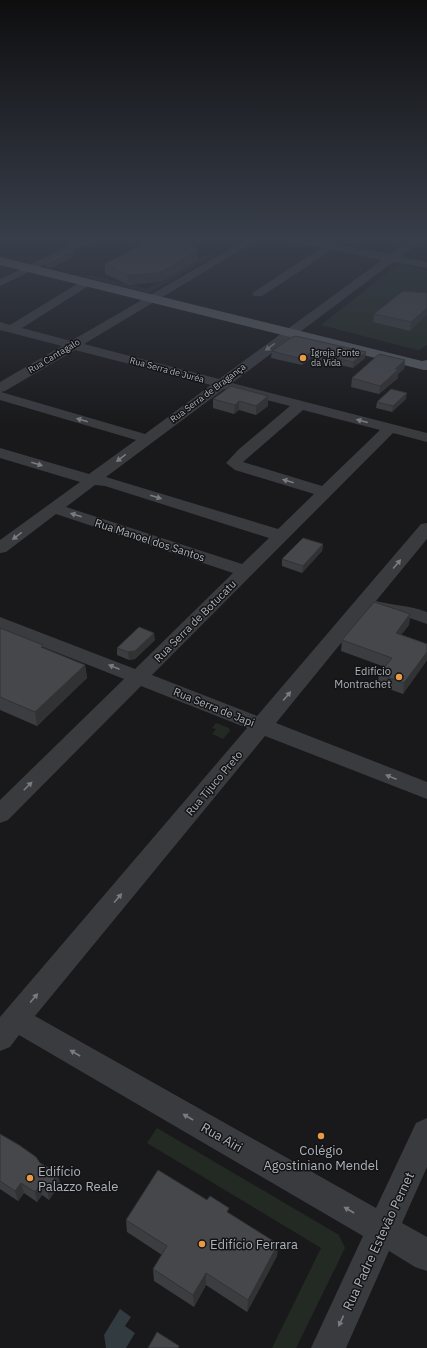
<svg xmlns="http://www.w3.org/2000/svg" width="427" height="1348" viewBox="0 0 427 1348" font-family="'IBM Plex Sans',sans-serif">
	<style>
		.green { fill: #232a23 }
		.water { fill: #313b40 }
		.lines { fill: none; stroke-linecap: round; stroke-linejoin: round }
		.minor { fill: #3a3b3f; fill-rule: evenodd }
		.major { fill: #56595e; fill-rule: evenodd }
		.wall { fill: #3c3d40 }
		.shaded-wall { fill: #313234 }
		.building { fill: #46474b; stroke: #313234 }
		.oneway { fill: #797c82 }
		.poi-dot { fill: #e79b45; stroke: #141416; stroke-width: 1.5 }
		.labels { text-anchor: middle; stroke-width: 3; stroke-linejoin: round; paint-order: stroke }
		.far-poi-label { font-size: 9px; fill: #acb2b9; stroke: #141416; text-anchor: start }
		.far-street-label { font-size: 9px; fill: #acb2b9; stroke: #141416 }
		.street-label { font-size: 11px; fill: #acb2b9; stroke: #141416 }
		.poi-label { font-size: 11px; fill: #acb2b9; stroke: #141416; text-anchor: end }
		.near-street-label { font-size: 13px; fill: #acb2b9; stroke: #141416 }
		.near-poi-label { font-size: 13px; fill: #acb2b9; stroke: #141416; text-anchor: start }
	</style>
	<rect width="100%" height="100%" fill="#19191b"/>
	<g class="green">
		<polygon points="210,253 216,254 149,293 86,277 90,275 147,289"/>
		<polygon points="402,265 427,270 427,345 421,349 417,350 321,325 396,266"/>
		<polygon points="216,723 229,728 230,731 223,739 212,734 216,729 212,728"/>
		<polygon points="157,1128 339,1235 345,1248 296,1348 272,1348 321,1248 147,1143"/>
	</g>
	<polygon class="water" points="120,1309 131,1317 125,1326 135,1333 126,1348 106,1348 104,1335"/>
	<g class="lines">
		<g class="minor">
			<polygon points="83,239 95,239 94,241 0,286 0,279"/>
			<path d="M247 239H259L84 344 219 379 382 260 332 250 262 296H254L252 294 254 292 321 248 289 241 288 239H307L389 254 411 239H422L421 241 400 257 427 262V268L393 262 232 383 427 433V442L393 433 152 675 257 716 421 524 427 523V539L376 601C394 606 409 605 427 612V624L404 616 382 615 368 610 276 723 427 782V799L265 736 35 1016 376 1208 416 1123 427 1118V1167L402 1223 427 1237V1271L415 1267 389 1251 346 1348H311L363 1236 19 1035 10 1047 0 1051V1017L247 728 141 686 8 820 0 823V800L124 679 0 630V617L135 669 233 573 56 514 6 552 0 553V540L80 482 0 458V448L89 474 136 440 0 400V382L62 346 0 330V322L10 325 82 281H90L92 283 90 285 22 328 71 341ZM75 350 211 385 145 434 1 392 5 391ZM224 389 290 406 238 450 226 463 235 470 314 494 278 529 106 477ZM303 410 380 430 322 486 243 462ZM95 485 105 486 269 538 242 564 66 507Z"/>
		</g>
		<polygon class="major" points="0,257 422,361 427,360 427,370 424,370 0,265"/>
	</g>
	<g class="wall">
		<polygon points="75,250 75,256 51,268 46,267 45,261"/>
		<polygon points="198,250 198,260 164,280 156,282 129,285 105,274 105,264"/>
		<polygon points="427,293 410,331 373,322 374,314"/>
		<polygon points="292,337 365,358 353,368 311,358 302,365 271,358 272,351"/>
		<polygon points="405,360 404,369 398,374 398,378 379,394 351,387 352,378"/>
		<polygon points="231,386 268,406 256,415 239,410 234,414 213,408 213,399"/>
		<polygon points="406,399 392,412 376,408 377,402"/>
		<polygon points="323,544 322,551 302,573 282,566 282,559"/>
		<polygon points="410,614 409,625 401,635 427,644 427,660 403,694 378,685 379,674 385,667 341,651 342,640"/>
		<polygon points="0,628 43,648 85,665 87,678 37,726 0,710"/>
		<polygon points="155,640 135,659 129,660 117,655 117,648"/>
		<polygon points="0,1134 40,1163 58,1173 60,1184 49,1200 42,1195 37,1202 24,1193 18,1201 0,1189"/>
		<polygon points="229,1213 278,1244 277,1256 247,1312 206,1285 194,1307 154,1281 153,1269 162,1255 127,1232 126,1220"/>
	</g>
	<g class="shaded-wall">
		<polygon points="75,250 75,256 51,268 50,263"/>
		<polygon points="198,250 198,260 164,280 156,282 129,285 128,275"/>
		<polygon points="427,308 427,315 410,331 411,322"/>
		<polygon points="311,352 311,358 302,365 302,359"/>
		<polygon points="366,352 365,358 353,368 353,362"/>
		<polygon points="405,360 404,369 398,374 398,378 379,394 380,386 395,369"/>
		<polygon points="407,393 406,399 392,412 393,406"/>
		<polygon points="268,396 268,406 256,415 256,406"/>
		<polygon points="239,401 239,410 234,414 235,405"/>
		<polygon points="323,544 322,551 302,573 303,566"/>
		<polygon points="410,614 409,625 394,644 396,633"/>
		<polygon points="154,633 155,640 135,659 129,660 128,652"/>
		<polygon points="427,652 427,660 403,694 404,683"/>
		<polygon points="85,665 87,678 37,726 35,712"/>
		<polygon points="58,1173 60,1184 49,1200 47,1190"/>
		<polygon points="21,1183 24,1193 18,1201 15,1191"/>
		<polygon points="40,1185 42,1195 37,1202 35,1192"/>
		<polygon points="278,1244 277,1256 247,1312 248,1300"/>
		<polygon points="206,1273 206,1285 194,1307 193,1295"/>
	</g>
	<g class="building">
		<polygon points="151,239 165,239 189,242 198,250 164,270 156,273 128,275 105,264"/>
		<polygon points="69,249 75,250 50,263 45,261"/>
		<polygon points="403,291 427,293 427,308 411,322 374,314"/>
		<polygon points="296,336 366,352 353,362 311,352 302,359 272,351 292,337"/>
		<polygon points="379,354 405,360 395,369 399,369 380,386 352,378"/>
		<polygon points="231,386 268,396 256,406 239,401 235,405 213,399"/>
		<polygon points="391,389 407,393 393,406 377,402"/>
		<polygon points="303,538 323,544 303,566 282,559"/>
		<polygon points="374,602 410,614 396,633 427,644 427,652 404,683 379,674 392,658 342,640"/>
		<polygon points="139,627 154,633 135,651 128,652 117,648"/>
		<polygon points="0,628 43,645 41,647 85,665 35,712 0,697"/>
		<polygon points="0,1134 19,1145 36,1157 40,1163 58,1173 47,1190 40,1185 35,1192 21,1183 15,1191 0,1181"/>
		<polygon points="158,1170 207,1200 210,1196 229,1208 227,1212 278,1244 248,1300 206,1273 193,1295 153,1269 167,1246 126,1220"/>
		<polygon points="157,1332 179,1346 178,1348 148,1348"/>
	</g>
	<defs><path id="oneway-solid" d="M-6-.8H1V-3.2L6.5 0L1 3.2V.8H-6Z"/></defs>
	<g class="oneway">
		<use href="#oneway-solid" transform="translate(270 347) rotate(144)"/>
		<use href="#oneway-solid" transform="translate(82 420) rotate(-164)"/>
		<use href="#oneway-solid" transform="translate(362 421) rotate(-165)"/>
		<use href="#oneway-solid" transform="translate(121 458) rotate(143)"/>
		<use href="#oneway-solid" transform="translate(37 464) rotate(17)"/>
		<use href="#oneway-solid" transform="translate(288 481) rotate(-164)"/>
		<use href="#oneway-solid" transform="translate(156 497) rotate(17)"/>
		<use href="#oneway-solid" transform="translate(76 515) rotate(-162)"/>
		<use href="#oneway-solid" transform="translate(17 536) rotate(143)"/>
		<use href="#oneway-solid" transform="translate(397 564) rotate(-50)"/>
		<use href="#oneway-solid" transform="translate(114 667) rotate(-158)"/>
		<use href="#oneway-solid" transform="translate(287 696) rotate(-50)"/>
		<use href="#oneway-solid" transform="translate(391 777) rotate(-158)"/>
		<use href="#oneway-solid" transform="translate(28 786) rotate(-45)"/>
		<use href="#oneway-solid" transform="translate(118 898) rotate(-50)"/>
		<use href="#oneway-solid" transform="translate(34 998) rotate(-50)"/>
		<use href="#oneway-solid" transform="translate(75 1053) rotate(-150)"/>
		<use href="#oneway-solid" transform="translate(188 1117) rotate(-150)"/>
		<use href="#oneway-solid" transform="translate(349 1210) rotate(-150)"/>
		<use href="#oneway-solid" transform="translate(341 1321) rotate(115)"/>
	</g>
	<linearGradient id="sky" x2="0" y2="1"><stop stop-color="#0e0e0f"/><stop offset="0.56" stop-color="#383e4a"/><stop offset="1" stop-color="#383e4a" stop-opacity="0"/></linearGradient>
	<rect width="427" height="427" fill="url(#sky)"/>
	<g class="poi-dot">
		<circle cx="303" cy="358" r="4"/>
		<circle cx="399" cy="677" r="4"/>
		<circle cx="321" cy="1136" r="4"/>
		<circle cx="30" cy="1178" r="4"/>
		<circle cx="202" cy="1244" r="4"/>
	</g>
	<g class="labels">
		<g class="far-poi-label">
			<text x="311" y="356">Igreja Fonte<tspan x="311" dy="10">da Vida</tspan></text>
		</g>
		<g class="far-street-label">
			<text transform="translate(54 356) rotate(-31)" y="3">Rua Cantagalo</text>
			<text transform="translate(167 370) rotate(15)" y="3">Rua Serra de Juréa</text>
			<text transform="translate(208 393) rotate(-37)" y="3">Rua Serra de Bragança</text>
		</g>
		<g class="street-label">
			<text transform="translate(150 540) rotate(18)" y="4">Rua Manoel dos Santos</text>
			<text transform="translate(195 621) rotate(-45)" y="4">Rua Serra de Botucatu</text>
			<text transform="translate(214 707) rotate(22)" y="4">Rua Serra de Japi</text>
			<text transform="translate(214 783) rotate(-50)" y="4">Rua Tijuco Preto</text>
		</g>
		<g class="poi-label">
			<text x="391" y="675">Edifício<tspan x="391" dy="13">Montrachet</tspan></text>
		</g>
		<g class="near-street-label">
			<text transform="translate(222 1137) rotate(30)" y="5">Rua Airi</text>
			<text transform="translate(378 1241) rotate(-65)" y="5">Rua Padre Estevão Pernet</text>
		</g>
		<g class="near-poi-label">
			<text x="321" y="1155" text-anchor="middle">Colégio<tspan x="321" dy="15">Agostiniano Mendel</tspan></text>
			<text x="38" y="1176">Edifício<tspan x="38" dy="15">Palazzo Reale</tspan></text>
			<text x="210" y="1249">Edifício Ferrara</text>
		</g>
	</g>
</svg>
